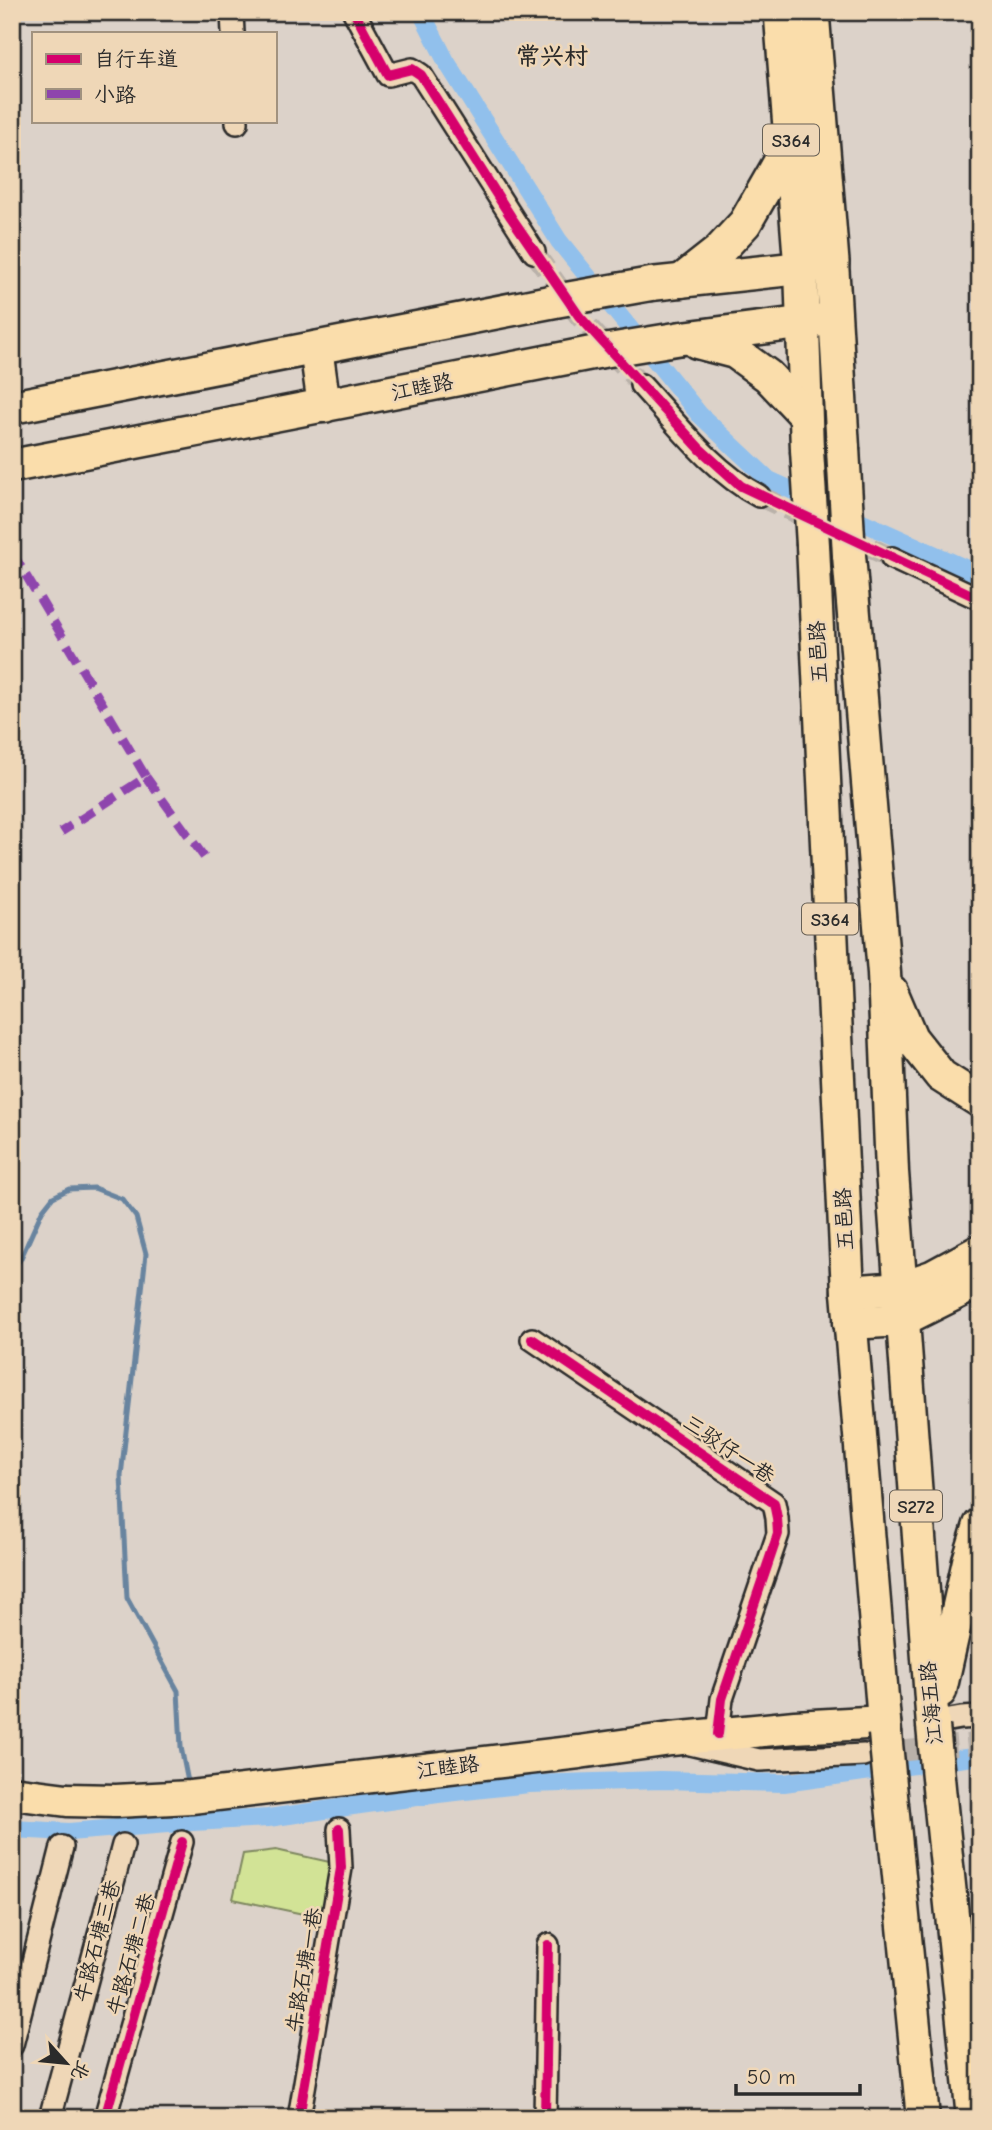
<svg xmlns="http://www.w3.org/2000/svg" width="992" height="2130" viewBox="0 0 992 2130" font-family="'Comic Neue','LXGW WenKai TC',sans-serif">
<style>
.green{fill:#d2e396;stroke:#7e8760;stroke-width:2}
.lines{fill:none;stroke-linecap:round;stroke-linejoin:round}
.stream{stroke:#68849f;stroke-width:5}
.canal{stroke:#91c0ec;stroke-width:18}
.minor-tunnel{stroke:#b9b1a9;stroke-width:21;stroke-dasharray:21 10;stroke-linecap:butt}
.minor-casing{stroke:#2b2b2b;stroke-width:26}
.primary-casing{stroke:#2b2b2b;stroke-width:37}
.trunk-casing{stroke:#2b2b2b;stroke-width:38}
.minor{stroke:#efd7b7;stroke-width:21}
.primary{stroke:#faddab;stroke-width:32}
.trunk{stroke:#faddab;stroke-width:33}
.primary-bridge-casing{stroke:#2b2b2b;stroke-width:37;stroke-linecap:butt}
.primary-bridge{stroke:#faddab;stroke-width:32}
.quiet{stroke:#8e44ad;stroke-width:9;stroke-dasharray:18 9;stroke-linecap:butt}
.cycleway-casing{stroke:#efd7b7;stroke-width:15}
.cycleway{stroke:#d6006c;stroke-width:10}
.labels{text-anchor:middle;stroke-width:5;stroke-linejoin:round;paint-order:stroke}
.shield{fill:#efd7b7;stroke:#665f55;stroke-width:2}
.shield-label{font-size:19px;font-weight:bold;fill:#2b2b2b}
.street-label{font-size:21px;fill:#2b2b2b;stroke:#efd7b7}
.quarter-label{font-size:24px;font-weight:bold;fill:#2b2b2b;stroke:#efd7b7}
</style>
<rect width="100%" height="100%" fill="#dcd2c9"/>
<filter id="ink" filterUnits="userSpaceOnUse"><feTurbulence type="fractalNoise" baseFrequency=".0143" numOctaves="2"/><feDisplacementMap in="SourceGraphic" scale="14" xChannelSelector="R" yChannelSelector="G"/><feConvolveMatrix kernelMatrix="1 2 1 2 8 2 1 2 1" color-interpolation-filters="sRGB"/></filter>
<g filter="url(#ink)">
<polygon class="green" points="276,1850 334,1863 322,1918 233,1899 243,1854"/>
<g class="lines">
<g class="stream">
<polyline points="12,1271 21,1258 42,1211 53,1197 69,1189 94,1188 122,1199 136,1217 146,1254 121,1476 127,1598 178,1691 181,1747 188,1782"/>
<polyline points="194,1812 196,1822"/>
</g>
<g class="canal">
<polyline points="421,12 446,61 559,241 699,414 769,480 980,575"/>
<polyline points="12,1829 69,1832 192,1822 268,1818 438,1794 529,1784 661,1780 784,1783 980,1756"/>
</g>
<g class="minor-tunnel">
<polyline points="534,252 579,316 641,385"/>
<polyline points="759,496 892,558"/>
<polyline points="874,1754 980,1743"/>
</g>
<g class="minor-casing">
<g id="minor">
<polyline points="232,12 233,33"/>
<polyline points="354,12 388,75 412,69 421,75 534,252"/>
<polyline points="237,121 237,123"/>
<path d="M641,385c35,38 71,86 118,111"/>
<polyline points="892,558 980,599"/>
<polyline points="532,1339 774,1503 777,1518 778,1534 722,1699 718,1734"/>
<polyline points="932,1723 961,1718 980,1717"/>
<polyline points="690,1744 759,1760 864,1755"/>
<polyline points="12,2045 62,1847"/>
<polyline points="50,2118 123,1845"/>
<polyline points="105,2118 182,1842"/>
<polyline points="299,2118 341,1868 339,1829"/>
<polyline points="545,2118 548,1945"/>
</g>
</g>
<g class="primary-casing">
<g id="primary">
<polyline points="801,268 807,450"/>
<polyline points="681,281 719,251 745,223 792,141"/>
<polyline points="651,284 801,268 832,262 843,448"/>
<polyline points="682,338 823,320"/>
<polyline points="697,342 735,352 768,376 805,415"/>
<polyline points="316,348 324,406"/>
<polyline points="12,407 555,301"/>
<polyline points="12,466 597,352"/>
<polyline points="813,545 848,1292 885,1733"/>
<polyline points="849,555 884,973 892,1172 933,1726"/>
<polyline points="891,991 911,1038 941,1076 980,1101"/>
<polyline points="848,1292 900,1288 932,1277 980,1251"/>
<polyline points="850,1323 902,1320 980,1281"/>
<polyline points="940,1691 969,1561 980,1525"/>
<polyline points="12,1793 67,1800 116,1801 191,1797 579,1752 671,1739 795,1727 884,1722"/>
<polyline points="940,1798 973,2118"/>
<polyline points="892,1805 923,2118"/>
</g>
</g>
<g class="trunk-casing">
<g id="trunk">
<polyline points="781,12 801,268"/>
<polyline points="812,12 832,262"/>
</g>
</g>
<use href="#minor" class="minor"/>
<use href="#primary" class="primary"/>
<use href="#trunk" class="trunk"/>
<g class="primary-bridge-casing">
<g id="primary-bridge">
<polyline points="555,301 651,284"/>
<polyline points="597,352 682,338"/>
<polyline points="843,448 849,555"/>
<polyline points="807,450 813,545"/>
<polyline points="933,1726 940,1798"/>
<polyline points="885,1733 892,1805"/>
</g>
</g>
<use href="#primary-bridge" class="primary-bridge"/>
<g class="quiet">
<polyline points="12,552 146,777 61,832"/>
<polyline points="146,777 207,861"/>
</g>
<g class="cycleway-casing">
<g id="cycleway">
<polyline points="354,12 388,75 412,69 421,75 511,217 579,316 700,449 741,486 980,599"/>
<polyline points="532,1339 774,1503 777,1518 778,1534 722,1699 718,1734"/>
<polyline points="105,2118 182,1842"/>
<polyline points="299,2118 341,1868 339,1829"/>
<polyline points="545,2118 548,1945"/>
</g>
</g>
<use href="#cycleway" class="cycleway"/>
</g>
</g>
<g class="labels">
<g class="shield">
<rect x="763" y="124.5" width="56" height="31" rx="5"/>
<rect x="802" y="903.5" width="56" height="31" rx="5"/>
<rect x="890" y="1490.5" width="52" height="31" rx="5"/>
</g>
<g class="shield-label">
<text x="791" y="147">S364</text>
<text x="830" y="926">S364</text>
<text x="916" y="1513">S272</text>
</g>
<g class="street-label">
<text transform="translate(422 387) rotate(-11)" y="7">江睦路</text>
<text transform="translate(818 652) rotate(-93)" y="7">五邑路</text>
<text transform="translate(844 1219) rotate(-93)" y="7">五邑路</text>
<text transform="translate(729 1449) rotate(34)" y="7">三驳仔一巷</text>
<text transform="translate(931 1703) rotate(-95)" y="7">江海五路</text>
<text transform="translate(448 1767) rotate(-7)" y="7">江睦路</text>
<text transform="translate(97 1941) rotate(-75)" y="7">牛路石塘三巷</text>
<text transform="translate(131 1954) rotate(-74)" y="7">牛路石塘二巷</text>
<text transform="translate(304 1970) rotate(-80)" y="7">牛路石塘一巷</text>
</g>
<g class="quarter-label">
<text x="552" y="64">常兴村</text>
</g>
</g>
<rect width="992" height="2130" fill="none" stroke="#efd7b7" stroke-width="42"/>
<rect x="21" y="21" width="950" height="2088" fill="none" stroke="#2b2b2b" stroke-width="2.5" filter="url(#ink)"/>
<rect x="32" y="32" width="245" height="91" fill="#efd7b7" stroke="#a1927f" stroke-width="2"/>
<rect x="46" y="54" width="35" height="10" fill="#d6006c" stroke="#a1927f" stroke-width="2"/>
<text x="94" y="66" font-size="21" fill="#2b2b2b">自行车道</text>
<rect x="46" y="89" width="35" height="10" fill="#8e44ad" stroke="#a1927f" stroke-width="2"/>
<text x="94" y="102" font-size="21" fill="#2b2b2b">小路</text>
<g transform="translate(66 2063) rotate(117)" stroke="#efd7b7" stroke-width="5" paint-order="stroke">
<path d="M0-5L12 26L0 18L-12 26Z" fill="#2b2b2b"/>
<text y="-10" font-size="19" font-weight="bold" text-anchor="middle" fill="#2b2b2b">北</text>
</g>
<path d="M736 2084v10h124v-10" fill="none" stroke="#2b2b2b" stroke-width="3.5"/>
<text x="747" y="2084" font-size="21" fill="#2b2b2b" stroke="#efd7b7" stroke-width="5" paint-order="stroke">50 m</text>
</svg>
